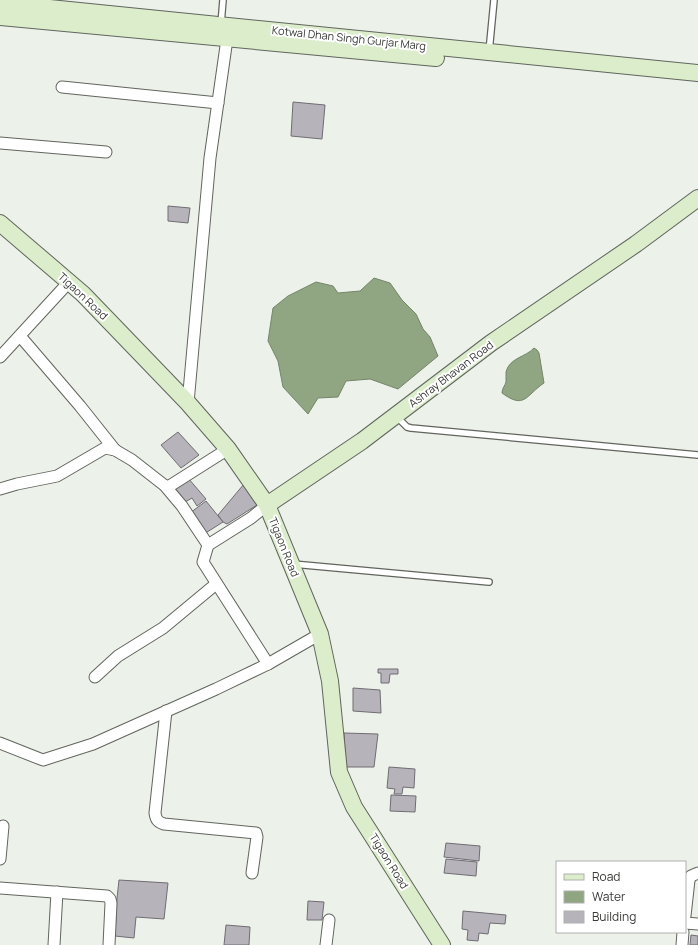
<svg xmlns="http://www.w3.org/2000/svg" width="698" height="945" viewBox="0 0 698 945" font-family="Manrope,sans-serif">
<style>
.water{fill:#90a581;stroke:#75856a}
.building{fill:#b6b3ba;stroke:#6f6c73}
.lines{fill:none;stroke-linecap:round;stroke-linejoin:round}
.lane-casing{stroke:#61655e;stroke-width:8}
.street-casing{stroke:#61655e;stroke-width:13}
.secondary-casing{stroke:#61655e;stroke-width:18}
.lane{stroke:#fff;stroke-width:5.5}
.street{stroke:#fff;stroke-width:11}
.secondary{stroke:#dbedca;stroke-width:16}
.labels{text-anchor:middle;stroke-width:4;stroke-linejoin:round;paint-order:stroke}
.street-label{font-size:11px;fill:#373936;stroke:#fff}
</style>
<rect width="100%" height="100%" fill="#ecf1e9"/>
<g class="water">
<polygon points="374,278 390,283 402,300 416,314 423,329 430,337 438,356 398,389 370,379 346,381 338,397 318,398 308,414 283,387 278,361 268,341 273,308 288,296 316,282 333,286 338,293 360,291"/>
<path d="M534,348l3,2 2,3 5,30c-18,12 -19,27 -42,10 0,-5 3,-7 4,-11 0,-4 0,-7 0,-10 3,-14 20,-15 28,-24z"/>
</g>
<g class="building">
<polygon points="293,102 325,105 322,139 291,136"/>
<polygon points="168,206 190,208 188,223 168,221"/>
<polygon points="178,432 199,455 181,468 161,445"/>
<polygon points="188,478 206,499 197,506 192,498 185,502 172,488"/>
<polygon points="244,484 257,505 227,524 223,522 218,515"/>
<polygon points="206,501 223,522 204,534 190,513"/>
<polygon points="378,669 398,669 398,674 390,674 389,683 381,683 381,673 378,673"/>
<polygon points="353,688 380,690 381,713 353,711"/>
<polygon points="344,733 378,734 374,767 346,767"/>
<polygon points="389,767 415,769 414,788 403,787 402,794 394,794 395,789 387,788"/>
<polygon points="391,795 416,796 415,812 390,811"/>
<polygon points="446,843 480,846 479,861 444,857"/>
<polygon points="446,859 477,862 476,876 444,873"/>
<polygon points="119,880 168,883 164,919 136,917 134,938 115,936 117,898"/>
<polygon points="308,901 324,902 322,920 307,920"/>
<polygon points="463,911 506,915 505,924 490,923 488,934 479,933 478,941 467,940 468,930 462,929"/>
<polygon points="226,925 250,927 249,945 224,945"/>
<polygon points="691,935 698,936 698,945 690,945"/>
</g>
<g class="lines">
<g class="lane-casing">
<g id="lane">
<polyline points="221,24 223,0"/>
<polyline points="489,52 494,0"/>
<polyline points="396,416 407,427 411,428 698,455"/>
<polyline points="293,564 489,582"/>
</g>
</g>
<g class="street-casing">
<g id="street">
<polyline points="62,87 218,103"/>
<polyline points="0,143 106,152"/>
<polyline points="20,336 80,406 115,450"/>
<polyline points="0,357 69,282"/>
<polyline points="188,403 210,158 228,32"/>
<polyline points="166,487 182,506 208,545"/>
<polyline points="0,489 17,484 57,476 105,448 115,450 132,460 164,485 168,487 228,449"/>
<polyline points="267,505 251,518 208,545 203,562 268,664"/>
<polyline points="95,677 118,656 163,628 216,584"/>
<path d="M166,711l-11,102c1,7 3,9 9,11l92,9 1,4 -5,36"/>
<polyline points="0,743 43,760 93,744 216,689 268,664 320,634"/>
<polyline points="0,859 3,826"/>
<polyline points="0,888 107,896 110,899 111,903 109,945"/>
<polyline points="685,916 689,880 691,876 698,873"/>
<polyline points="685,923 698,924"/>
<polyline points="54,945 57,892"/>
<polyline points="326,945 329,920"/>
<polyline points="682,945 683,932"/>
</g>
</g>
<g class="secondary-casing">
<g id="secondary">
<polyline points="0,3 698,73"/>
<polyline points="0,17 436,58"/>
<polyline points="0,223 83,294 188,403 228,449 267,505 320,634 330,681 339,772 354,807 442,945"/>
<polyline points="267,505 362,441 491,343 636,244 698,198"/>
</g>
</g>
<use href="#lane" class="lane"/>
<use href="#street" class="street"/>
<use href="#secondary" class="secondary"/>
</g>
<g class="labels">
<g class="street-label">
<text transform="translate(349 38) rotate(6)" y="4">Kotwal Dhan Singh Gurjar Marg</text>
<text transform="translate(83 296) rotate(43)" y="4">Tigaon Road</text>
<text transform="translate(451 374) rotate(-37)" y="4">Ashray Bhavan Road</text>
<text transform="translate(284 547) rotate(68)" y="4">Tigaon Road</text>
<text transform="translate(389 861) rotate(58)" y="4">Tigaon Road</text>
</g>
</g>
<rect x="556" y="861" width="130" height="72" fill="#ffffff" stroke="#afb0af"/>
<rect x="564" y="874" width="20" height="6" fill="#dbedca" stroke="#afb0af"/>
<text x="592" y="881" font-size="12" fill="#373936">Road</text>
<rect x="564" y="891" width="20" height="12" fill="#90a581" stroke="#afb0af"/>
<text x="592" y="901" font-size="12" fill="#373936">Water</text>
<rect x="564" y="911" width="20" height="12" fill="#b6b3ba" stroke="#afb0af"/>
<text x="592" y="921" font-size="12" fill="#373936">Building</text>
</svg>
